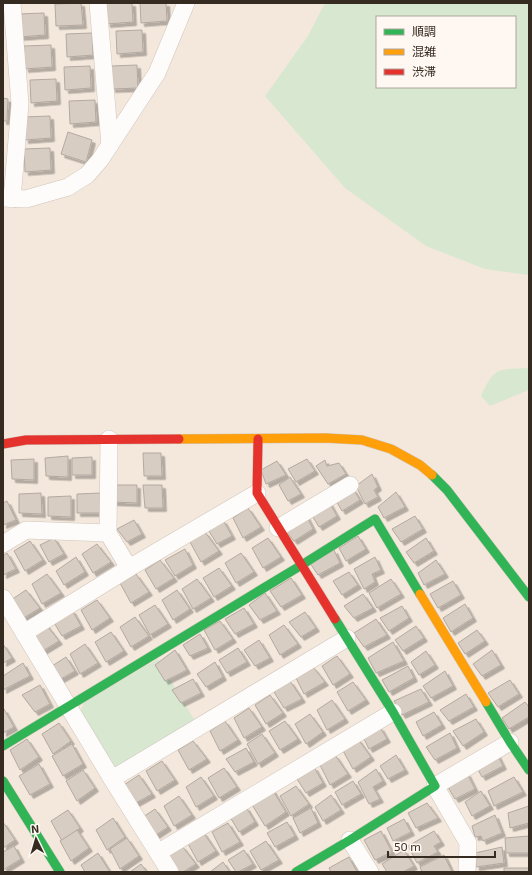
<svg xmlns="http://www.w3.org/2000/svg" width="532" height="875" viewBox="0 0 532 875" font-family="'Exo 2','Noto Sans JP',sans-serif">
<style>
.green{fill:#d7e7d0;fill-rule:evenodd}
.building{fill:#d8cdc3;stroke:#b4a9a0;filter:url(#shadow)}
.lines{fill:none;stroke-linecap:round;stroke-linejoin:round}
.street-casing{stroke:#d0c5bb;stroke-width:18}
.fast-casing{stroke:#d0c5bb;stroke-width:10}
.slow-casing{stroke:#d0c5bb;stroke-width:10}
.jam-casing{stroke:#d0c5bb;stroke-width:10}
.street{stroke:#fdfcfa;stroke-width:17}
.fast{stroke:#30b455;stroke-width:9}
.slow{stroke:#ff9f0a;stroke-width:9}
.jam{stroke:#e5322d;stroke-width:9}
</style>
<defs>
<filter id="shadow"><feDropShadow dx="3.5" dy="3.5" stdDeviation="0" flood-color="#0004"/></filter>
</defs>
<rect width="100%" height="100%" fill="#f4e8dc"/>
<g class="green">
<path d="M325,3h204v272l-44,-6 -59,-23 -81,-58 -80,-92 43,-60zM377,17h138v70h-138z"/>
<path d="M529,368v22l-39,16 -9,-10c14,-30 16,-26 48,-28z"/>
<polygon points="158,659 195,721 121,769 110,766 80,714 84,702"/>
</g>
<g class="building">
<polygon points="81,3 83,25 56,26 55,4"/>
<polygon points="106,3 132,3 133,22 107,24"/>
<polygon points="140,3 166,3 167,21 141,23"/>
<polygon points="44,13 45,35 19,37 18,14"/>
<polygon points="142,30 143,52 117,54 116,31"/>
<polygon points="92,33 93,55 67,57 66,34"/>
<polygon points="51,45 52,67 25,69 24,46"/>
<polygon points="137,65 138,88 112,89 111,66"/>
<polygon points="90,66 91,88 65,90 64,67"/>
<polygon points="56,79 57,101 31,103 30,80"/>
<polygon points="3,98 8,99 7,121 3,121"/>
<polygon points="95,100 96,122 70,124 69,101"/>
<polygon points="50,116 51,138 25,140 24,117"/>
<polygon points="68,132 92,140 86,162 61,154"/>
<polygon points="50,148 51,170 25,172 24,149"/>
<polygon points="143,453 161,453 162,476 144,476"/>
<polygon points="68,456 68,477 46,476 45,458"/>
<polygon points="92,457 92,475 72,475 72,458"/>
<polygon points="34,459 34,480 12,479 11,460"/>
<polygon points="307,459 315,471 296,482 288,469"/>
<polygon points="325,460 327,466 339,463 346,474 328,484 316,466"/>
<polygon points="277,461 286,475 266,484 261,470"/>
<polygon points="372,474 378,487 374,490 378,497 365,504 356,486"/>
<polygon points="290,477 301,494 288,501 279,485"/>
<polygon points="114,485 137,485 137,503 113,502"/>
<polygon points="143,485 162,485 163,508 145,508"/>
<polygon points="353,489 360,500 342,511 335,499"/>
<polygon points="396,492 405,507 384,518 378,507"/>
<polygon points="41,493 42,514 19,513 19,494"/>
<polygon points="100,493 100,513 77,513 77,494"/>
<polygon points="71,496 71,517 48,516 48,497"/>
<polygon points="7,501 16,520 3,525 3,503"/>
<polygon points="329,502 337,516 319,527 311,514"/>
<polygon points="248,508 261,527 243,538 233,518"/>
<polygon points="306,515 313,529 294,541 284,529"/>
<polygon points="415,516 423,529 401,542 392,529"/>
<polygon points="134,520 142,534 127,542 117,529"/>
<polygon points="223,520 232,536 217,544 207,528"/>
<polygon points="205,532 219,551 201,562 190,542"/>
<polygon points="358,536 366,549 346,561 339,548"/>
<polygon points="54,538 64,554 49,562 40,545"/>
<polygon points="268,538 281,557 263,568 252,548"/>
<polygon points="426,538 434,551 414,563 406,552"/>
<polygon points="30,541 43,560 25,571 14,551"/>
<polygon points="97,544 111,562 93,573 82,554"/>
<polygon points="185,549 193,565 175,576 165,560"/>
<polygon points="334,550 340,563 318,575 310,563"/>
<polygon points="7,553 16,569 3,575 3,556"/>
<polygon points="241,553 254,572 236,583 225,563"/>
<polygon points="76,557 85,572 64,585 56,571"/>
<polygon points="375,557 381,570 372,574 375,582 364,589 354,569"/>
<polygon points="160,560 174,578 156,589 145,570"/>
<polygon points="436,560 445,574 424,585 418,573"/>
<polygon points="219,568 232,586 214,597 203,578"/>
<polygon points="349,572 358,585 342,595 333,581"/>
<polygon points="47,574 61,593 42,604 32,584"/>
<polygon points="136,574 149,592 131,603 120,583"/>
<polygon points="291,578 302,595 281,607 270,591"/>
<polygon points="197,579 211,598 193,609 182,589"/>
<polygon points="391,579 401,594 377,608 369,593"/>
<polygon points="453,581 461,595 438,608 430,594"/>
<polygon points="26,590 40,608 22,619 11,600"/>
<polygon points="177,590 190,609 173,620 162,600"/>
<polygon points="265,593 277,611 260,620 249,605"/>
<polygon points="363,594 373,608 354,618 344,606"/>
<polygon points="97,600 110,618 92,630 81,610"/>
<polygon points="465,604 473,618 451,632 443,618"/>
<polygon points="155,605 168,624 150,635 139,615"/>
<polygon points="402,606 409,618 389,631 380,618"/>
<polygon points="244,608 254,624 235,634 225,619"/>
<polygon points="72,610 81,626 62,636 53,621"/>
<polygon points="305,612 316,628 301,637 289,622"/>
<polygon points="135,617 149,636 131,647 120,627"/>
<polygon points="376,619 387,635 364,647 354,633"/>
<polygon points="220,621 233,639 215,650 204,630"/>
<polygon points="45,623 59,641 41,652 30,633"/>
<polygon points="284,625 298,644 280,655 269,635"/>
<polygon points="416,626 424,638 403,651 395,640"/>
<polygon points="477,630 485,641 465,654 458,643"/>
<polygon points="111,632 124,651 106,662 95,642"/>
<polygon points="200,634 208,648 190,656 183,645"/>
<polygon points="259,640 270,658 255,666 244,650"/>
<polygon points="393,642 404,661 376,673 368,658"/>
<polygon points="3,644 12,658 3,663"/>
<polygon points="85,644 98,663 80,674 70,654"/>
<polygon points="238,648 247,662 227,673 219,660"/>
<polygon points="175,650 187,670 165,681 155,665"/>
<polygon points="492,650 501,665 482,676 473,664"/>
<polygon points="426,651 435,665 419,675 411,662"/>
<polygon points="337,656 350,674 333,685 322,666"/>
<polygon points="66,657 75,671 59,680 52,666"/>
<polygon points="215,662 223,677 206,687 197,674"/>
<polygon points="23,663 30,676 3,690 3,676"/>
<polygon points="408,666 414,678 389,692 382,680"/>
<polygon points="313,667 325,682 304,694 296,678"/>
<polygon points="445,671 453,686 431,698 423,686"/>
<polygon points="193,679 201,693 181,703 172,690"/>
<polygon points="510,680 519,694 498,707 488,693"/>
<polygon points="290,681 302,699 284,708 274,692"/>
<polygon points="353,682 366,700 348,711 337,692"/>
<polygon points="40,685 50,704 35,712 22,695"/>
<polygon points="421,689 429,702 402,715 394,701"/>
<polygon points="466,694 474,707 449,721 440,710"/>
<polygon points="270,695 283,713 266,724 255,705"/>
<polygon points="332,700 345,719 327,730 317,710"/>
<polygon points="525,702 529,707 529,717 509,729 502,718"/>
<polygon points="249,708 262,727 244,738 234,718"/>
<polygon points="4,709 14,727 3,733 3,710"/>
<polygon points="434,712 442,725 423,736 416,722"/>
<polygon points="310,714 323,732 306,744 295,724"/>
<polygon points="476,719 484,732 463,746 453,731"/>
<polygon points="225,721 238,740 220,751 210,731"/>
<polygon points="285,721 298,739 280,750 269,731"/>
<polygon points="59,723 71,741 53,754 42,734"/>
<polygon points="380,727 387,739 369,749 363,737"/>
<polygon points="450,733 457,748 435,760 426,747"/>
<polygon points="262,734 275,753 258,764 247,744"/>
<polygon points="27,739 39,757 20,770 10,750"/>
<polygon points="358,739 371,757 353,769 342,749"/>
<polygon points="193,741 207,759 189,770 178,750"/>
<polygon points="72,744 83,764 63,776 52,756"/>
<polygon points="246,748 254,762 235,772 226,759"/>
<polygon points="497,754 503,766 482,777 476,766"/>
<polygon points="335,755 348,774 330,785 320,765"/>
<polygon points="396,755 405,770 388,779 380,766"/>
<polygon points="162,761 175,780 157,791 146,771"/>
<polygon points="39,764 50,784 30,795 19,776"/>
<polygon points="314,767 323,783 306,793 297,779"/>
<polygon points="224,768 237,787 219,798 208,778"/>
<polygon points="376,769 383,781 373,787 380,799 369,804 358,782"/>
<polygon points="83,770 95,788 77,801 66,781"/>
<polygon points="467,773 475,789 455,799 446,784"/>
<polygon points="139,775 152,794 134,804 124,785"/>
<polygon points="201,777 214,796 196,807 186,787"/>
<polygon points="514,777 523,792 494,806 488,791"/>
<polygon points="353,781 361,794 342,805 335,792"/>
<polygon points="296,786 309,804 291,816 280,796"/>
<polygon points="272,789 286,812 265,826 251,803"/>
<polygon points="481,791 490,806 472,816 465,802"/>
<polygon points="331,795 341,810 323,821 315,807"/>
<polygon points="179,796 192,815 174,826 164,806"/>
<polygon points="427,803 438,818 416,828 408,813"/>
<polygon points="529,806 529,823 510,828 508,813"/>
<polygon points="246,807 255,822 239,832 230,817"/>
<polygon points="311,808 318,823 300,833 293,818"/>
<polygon points="155,809 168,827 150,839 140,819"/>
<polygon points="68,810 80,828 62,841 51,821"/>
<polygon points="495,815 502,833 483,841 481,836 475,837 472,826"/>
<polygon points="113,818 125,837 107,850 96,830"/>
<polygon points="404,819 411,832 393,841 387,828"/>
<polygon points="3,822 15,840 3,848"/>
<polygon points="287,822 295,836 275,847 267,833"/>
<polygon points="228,823 240,842 222,852 212,832"/>
<polygon points="77,830 89,848 71,861 60,841"/>
<polygon points="381,831 392,852 375,860 364,840"/>
<polygon points="434,831 441,842 434,846 438,852 417,863 408,846"/>
<polygon points="203,832 216,851 198,862 187,842"/>
<polygon points="529,836 529,853 506,853 505,838"/>
<polygon points="127,838 139,856 120,869 110,849"/>
<polygon points="266,841 279,860 261,870 250,851"/>
<polygon points="14,846 21,859 3,870 3,852"/>
<polygon points="182,846 196,864 183,872 176,872 167,856"/>
<polygon points="502,847 504,863 476,867 475,853"/>
<polygon points="244,850 253,864 238,872 236,872 228,860"/>
<polygon points="404,850 414,866 403,872 387,872 382,864"/>
<polygon points="98,853 110,872 85,872 81,865"/>
<polygon points="444,855 452,872 422,872 420,867"/>
<polygon points="349,857 357,872 331,872 329,868"/>
<polygon points="223,862 230,872 210,872"/>
<polygon points="141,864 147,872 130,872"/>
<rect x="504" y="868" width="25" height="4"/>
</g>
<g class="lines">
<g class="street-casing">
<g id="street">
<polyline points="98,3 110,145"/>
<polyline points="3,198 26,199 68,187 87,175 100,160 157,73 186,3"/>
<polyline points="12,199 20,104 12,3"/>
<polyline points="109,439 108,533 129,568"/>
<polyline points="278,528 350,485"/>
<polyline points="3,544 26,530 108,533"/>
<polyline points="3,598 112,779 170,872"/>
<polyline points="24,633 129,568 257,493"/>
<polyline points="112,779 347,638"/>
<polyline points="350,840 370,872"/>
<polyline points="159,852 393,712"/>
<polyline points="467,872 468,843 435,786 510,742"/>
</g>
</g>
<g class="fast-casing">
<g id="fast">
<polyline points="432,475 447,490 529,597"/>
<polyline points="486,702 510,742 529,770"/>
<polyline points="3,746 300,566 375,519 420,594"/>
<polyline points="3,781 60,872"/>
<polyline points="296,872 350,840 435,786 393,712 335,619"/>
</g>
</g>
<g class="slow-casing">
<g id="slow">
<polyline points="179,439 325,438 362,440 391,449 420,465 432,475"/>
<polyline points="420,594 486,702"/>
</g>
</g>
<g class="jam-casing">
<g id="jam">
<polyline points="258,439 257,493 335,619"/>
<polyline points="3,444 26,440 179,439"/>
</g>
</g>
<use href="#street" class="street"/>
<use href="#fast" class="fast"/>
<use href="#slow" class="slow"/>
<use href="#jam" class="jam"/>
</g>
<rect width="532" height="875" fill="none" stroke="#362b21" stroke-width="8"/>
<rect x="376" y="16" width="140" height="72" fill="#fef7f2" stroke="#aea59e"/>
<rect x="384" y="29" width="20" height="6" fill="#30b455" stroke="#aea59e"/>
<text x="412" y="36" font-size="12" fill="#362b21">順調</text>
<rect x="384" y="49" width="20" height="6" fill="#ff9f0a" stroke="#aea59e"/>
<text x="412" y="56" font-size="12" fill="#362b21">混雑</text>
<rect x="384" y="69" width="20" height="6" fill="#e5322d" stroke="#aea59e"/>
<text x="412" y="76" font-size="12" fill="#362b21">渋滞</text>
<g transform="translate(36 839) rotate(355)" stroke="#fef7f2" stroke-width="3" paint-order="stroke">
<path d="M0-3L7 15L0 10L-7 15Z" fill="#362b21"/>
<text y="-6" font-size="11" font-weight="bold" text-anchor="middle" fill="#362b21">N</text>
</g>
<path d="M388 851v6h107v-6" fill="none" stroke="#362b21" stroke-width="2"/>
<text x="394" y="851" font-size="12" fill="#362b21" stroke="#fef7f2" stroke-width="3" paint-order="stroke">50 m</text>
</svg>
